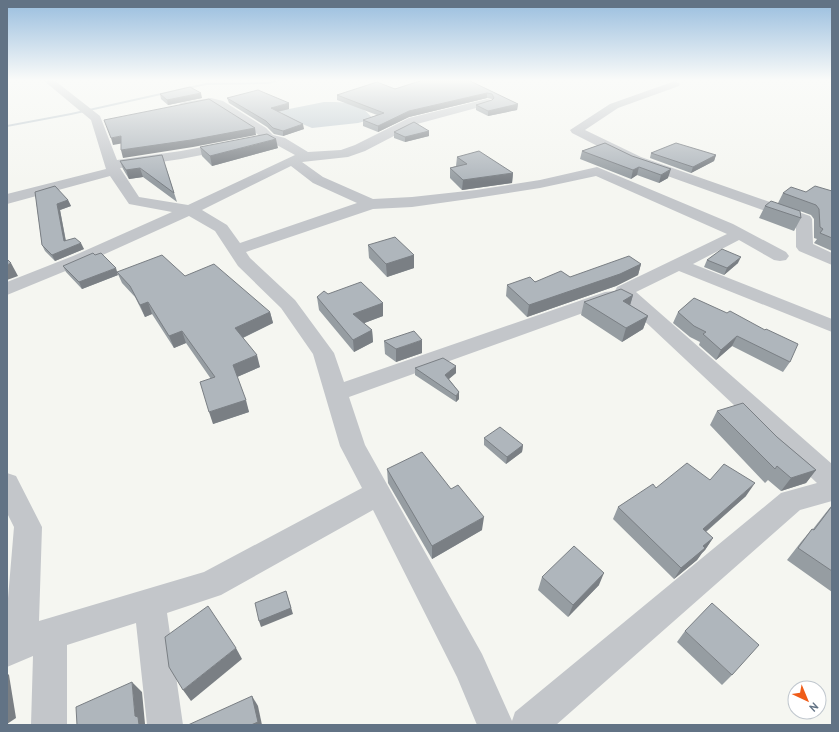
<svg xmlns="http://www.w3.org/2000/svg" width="839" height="732" viewBox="0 0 839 732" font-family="Overpass,sans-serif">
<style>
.water{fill:#c0cad0}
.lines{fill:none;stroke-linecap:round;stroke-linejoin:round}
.stream{fill:#c0cad0;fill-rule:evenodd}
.street{fill:#c3c6ca;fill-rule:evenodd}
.wall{fill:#969da2}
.shaded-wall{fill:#7a7f84}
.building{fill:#afb6bc;stroke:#7a7f84}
</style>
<rect width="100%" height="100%" fill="#f5f6f1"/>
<path class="water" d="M324,102c21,0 36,0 49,17l-15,4 -46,5 -22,-9 -11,-8z"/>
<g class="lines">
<polygon class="stream" points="278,80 284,80 268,84 206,85 71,115 7,127 7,125 71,113 206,83 268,82"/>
<g class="street">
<path d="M43,80h11l46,36 17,44 64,-9 79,-15 -45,-31 -4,-1 -26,4 -4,-1 -2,-2 2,-2 4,-1 26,-4 12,3 43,27 7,7 12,3 23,14 33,-2 14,-5 54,-27 78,-19 4,1 2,2 -2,2 -74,20 -52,27 -17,6 -46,5 21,15 50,22 39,-2 64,-7 64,-10 57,-13 136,57 53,28 3,4 -3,4 -6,1 -6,-1 -35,-20 -46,24 139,55v13l-153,-61 -43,21 196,172v37l-32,9 -244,215h-79l-20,-48 -84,-167 -152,85 -54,18 16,112h-36l-11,-102 -69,22v80h-36l2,-69 -26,11v-57l7,-83 -7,-14v-40l9,3 26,51 -3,94 165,-49 158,-84 -22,-42 -27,-92 -32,-46 -43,-42 -23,-35 -26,-15 -104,47 -78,32v-13l66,-26 99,-44 -43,-8 -19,-28 -103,28v-10l99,-25 -15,-49zM269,142l6,2 20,11 -107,50 -49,-8 -19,-29 61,-9zM291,166l22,17 44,20 -117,40 -13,-18 -25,-15zM596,176l131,58 -110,53 -2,4 -10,1 -261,90 -10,-29 -39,-53 -45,-42 -4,-6 127,-43 39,-2 64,-9 64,-10zM620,298l197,185 -36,10 -266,219 -3,9 -30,-67 -117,-209 -16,-48 270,-97z"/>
<polygon points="675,81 680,84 679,86 618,108 585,130 641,157 810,216 812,219 813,244 832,253 832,265 799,251 796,247 796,222 631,163 572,133 570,130 610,104"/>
</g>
</g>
<g class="wall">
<polygon points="468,80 518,104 517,110 488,116 476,110 476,105 492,100 492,99 487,98 409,117 378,132 363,126 363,120 377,115 337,100 337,95"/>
<polygon points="160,94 202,98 168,105 161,99"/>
<polygon points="227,98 289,109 278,112 304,129 283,136 274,134 267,127 229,103"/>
<polygon points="429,131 429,136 405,142 394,138 394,132"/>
<polygon points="605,143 668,178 659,183 637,175 631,179 580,159 582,151"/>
<polygon points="200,147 278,148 212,166 202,156"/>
<polygon points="651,153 716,155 714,161 691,173 650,158"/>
<polygon points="162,155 177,202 143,177 129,179 123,169 120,161"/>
<polygon points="457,157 513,173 512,183 462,190 450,178 450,168 456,166"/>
<polygon points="832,191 832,251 814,243 817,239 814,238 814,219 811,215 800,211 801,218 794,231 759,218 765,206 778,203 783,193"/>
<polygon points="35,192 68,200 71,206 60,210 66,241 84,249 55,261 45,251 42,245"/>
<polygon points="368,245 414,255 414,268 387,277 369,258"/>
<polygon points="707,260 738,263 724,275 704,267"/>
<polygon points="641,264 638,275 616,286 527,317 506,296 507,285 570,277"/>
<polygon points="63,266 118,275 82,289 66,272"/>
<polygon points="117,272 185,276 270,312 273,323 243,338 260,367 237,377 249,412 213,424 211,379 186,343 174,348 152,314 145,317 135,297 122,283"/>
<polygon points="328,294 383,303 383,316 364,323 372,330 373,342 354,352 319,310 317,297"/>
<polygon points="633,295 630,305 648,316 643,329 622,342 581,315 584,302"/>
<polygon points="694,298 790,362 783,372 732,346 716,360 699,345 700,342 690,337 673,323 678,312"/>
<polygon points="384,341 422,353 396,362 385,354"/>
<polygon points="415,368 456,373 449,379 459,392 459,399 456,402 415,375"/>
<polygon points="717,411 777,437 816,470 806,483 781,491 768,480 765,483 710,425"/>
<polygon points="484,438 523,445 522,452 506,464 484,445"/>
<polygon points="387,469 482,530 432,559 388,483"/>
<polygon points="710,480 746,496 706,532 713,538 705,550 702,553 697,560 674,579 613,519 618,507 656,488"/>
<polygon points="832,505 832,592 787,560 801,542 812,529 813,529 824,515"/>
<polygon points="542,577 599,585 568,617 538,590"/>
<polygon points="685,631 732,675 722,685 677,642"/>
</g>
<g class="shaded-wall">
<polygon points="201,93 202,98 168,105 167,100"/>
<polygon points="487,93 487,98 409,117 378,132 378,126 409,111"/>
<polygon points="289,103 289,109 272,113 271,108"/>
<polygon points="518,104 517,110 488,116 488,111"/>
<polygon points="303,124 304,129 283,136 283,131"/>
<polygon points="255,128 256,135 193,147 123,158 121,150"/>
<polygon points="429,131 429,136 405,142 405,137"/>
<polygon points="121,136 124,143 113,145 111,138"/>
<polygon points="276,139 278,148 212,166 210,156"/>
<polygon points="716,155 714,161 691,173 693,167"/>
<polygon points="639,167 637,175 631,179 633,170"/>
<polygon points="140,168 143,177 129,179 126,170"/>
<polygon points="671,169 668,178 659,183 661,175"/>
<polygon points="513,173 512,183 462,190 463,180"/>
<polygon points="68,200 71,206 60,210 67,248 64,241 57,204"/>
<polygon points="81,243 84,249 55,261 52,255"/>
<polygon points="414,255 414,268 387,277 386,264"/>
<polygon points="741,257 738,263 724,275 727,268"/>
<polygon points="11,263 18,276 7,280 7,265"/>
<polygon points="641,264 638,275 616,286 527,317 529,305"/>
<polygon points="116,268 118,275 82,289 79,282"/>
<polygon points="633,295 629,309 623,301"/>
<polygon points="148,302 152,314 145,317 140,305"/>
<polygon points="383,303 383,316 354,327 353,314"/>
<polygon points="270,312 273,323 238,340 235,328"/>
<polygon points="648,316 643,329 622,342 626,328"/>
<polygon points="372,330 373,342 354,352 353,340"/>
<polygon points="182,331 186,343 174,348 169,336"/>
<polygon points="737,336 732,346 716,360 721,350"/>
<polygon points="422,340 422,353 396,362 396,349"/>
<polygon points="257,355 260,367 237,377 233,365"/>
<polygon points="456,366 456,373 445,382 445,375"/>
<polygon points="459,392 459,399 456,402 456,396"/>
<polygon points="246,400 249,412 213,424 209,412"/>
<polygon points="523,445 522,452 506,464 507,457"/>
<polygon points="816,470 806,483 781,491 791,478"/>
<polygon points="755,483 746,496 695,541 703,529"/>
<polygon points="484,517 482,530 432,559 432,546"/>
<polygon points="713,538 705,550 702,553 697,560 674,579 681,568 703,546"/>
<polygon points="604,573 599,585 568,617 573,605"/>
<polygon points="286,591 293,614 261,627 259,621"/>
<polygon points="236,648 242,659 191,701 183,690"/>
<polygon points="7,673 9,675 16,718 7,724"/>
<polygon points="132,682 142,692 145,724 146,725 139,725 135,716"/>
<polygon points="252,696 258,706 262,725 251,725"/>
</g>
<g class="building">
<polygon points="423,80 468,80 518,104 488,111 476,105 492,100 494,98 492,94 487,93 409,111 378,126 363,120 384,113 337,95 377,82 395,89"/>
<polygon points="190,87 201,93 167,100 160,94"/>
<polygon points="258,90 289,103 271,108 303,124 283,131 273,128 266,121 227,98"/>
<polygon points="209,99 255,128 191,140 121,150 121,136 111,138 104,120"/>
<polygon points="414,122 429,131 405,137 394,132"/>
<polygon points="267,134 276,139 210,156 200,147"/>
<polygon points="605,143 632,156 671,169 661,175 639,167 633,170 582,151"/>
<polygon points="676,143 716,155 693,167 651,153"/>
<polygon points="479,151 513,173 463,180 450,168 467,164 457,157"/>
<polygon points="162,155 174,193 140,168 126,170 120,161"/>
<polygon points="55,186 68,200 57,204 64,241 75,238 81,243 52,255 42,245 35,192"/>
<polygon points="815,186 832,191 832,238 820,233 823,229 820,227 819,209 816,205 783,193 791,187 806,192"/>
<polygon points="771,201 800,211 801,218 765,206"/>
<polygon points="395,237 414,255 386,264 368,245"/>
<polygon points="722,249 741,257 727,268 707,260"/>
<polygon points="93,253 95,255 101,253 116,268 79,282 63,266"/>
<polygon points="162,255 185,276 214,264 270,312 235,328 257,355 233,365 246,400 209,412 200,382 215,377 182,331 169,336 148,302 140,305 130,286 117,272"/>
<polygon points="629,256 641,264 620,274 529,305 507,285 530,277 535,282 561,271 570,277"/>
<polygon points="7,259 11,263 7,265"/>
<polygon points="361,282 383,303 353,314 372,330 353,340 317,297 324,291 328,294"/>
<polygon points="621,289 633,295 623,301 648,316 626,328 584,302"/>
<polygon points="694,298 727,313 730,311 765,330 766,329 798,344 790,362 737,336 721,350 703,334 706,332 694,326 678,312"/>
<polygon points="414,331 422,340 396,349 384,341"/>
<polygon points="443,358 456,366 445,375 459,392 456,396 415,368"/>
<polygon points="743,403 777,437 816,470 791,478 777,466 775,469 717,411"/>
<polygon points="500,427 523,445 507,457 484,438"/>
<polygon points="422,452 451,489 458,485 484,517 432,546 387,469"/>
<polygon points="687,463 710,480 724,464 755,483 703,529 713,538 703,546 705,548 681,568 618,507 653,484 656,488"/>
<polygon points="832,506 832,571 798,548 812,529 814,530"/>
<polygon points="574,546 604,573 573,605 542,577"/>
<polygon points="286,591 291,608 259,621 255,603"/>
<polygon points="712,603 759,645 732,675 685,631"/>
<polygon points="208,606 236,648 183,690 169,667 165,637"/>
<polygon points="132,682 135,716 138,717 139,725 77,725 76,707"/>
<polygon points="252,696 258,722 251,725 188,725"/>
</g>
<linearGradient id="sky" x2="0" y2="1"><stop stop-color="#98bdde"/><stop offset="0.44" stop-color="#fafbf9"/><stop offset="1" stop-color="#fafbf9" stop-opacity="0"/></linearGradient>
<rect width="839" height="182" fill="url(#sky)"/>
<rect width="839" height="732" fill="none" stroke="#627385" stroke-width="16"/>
<g transform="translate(807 700) rotate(136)"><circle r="19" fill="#ffffff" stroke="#c0c7ce"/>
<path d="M0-3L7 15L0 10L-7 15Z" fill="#ef5c18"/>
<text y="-6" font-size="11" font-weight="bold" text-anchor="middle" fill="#627385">N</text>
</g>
</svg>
